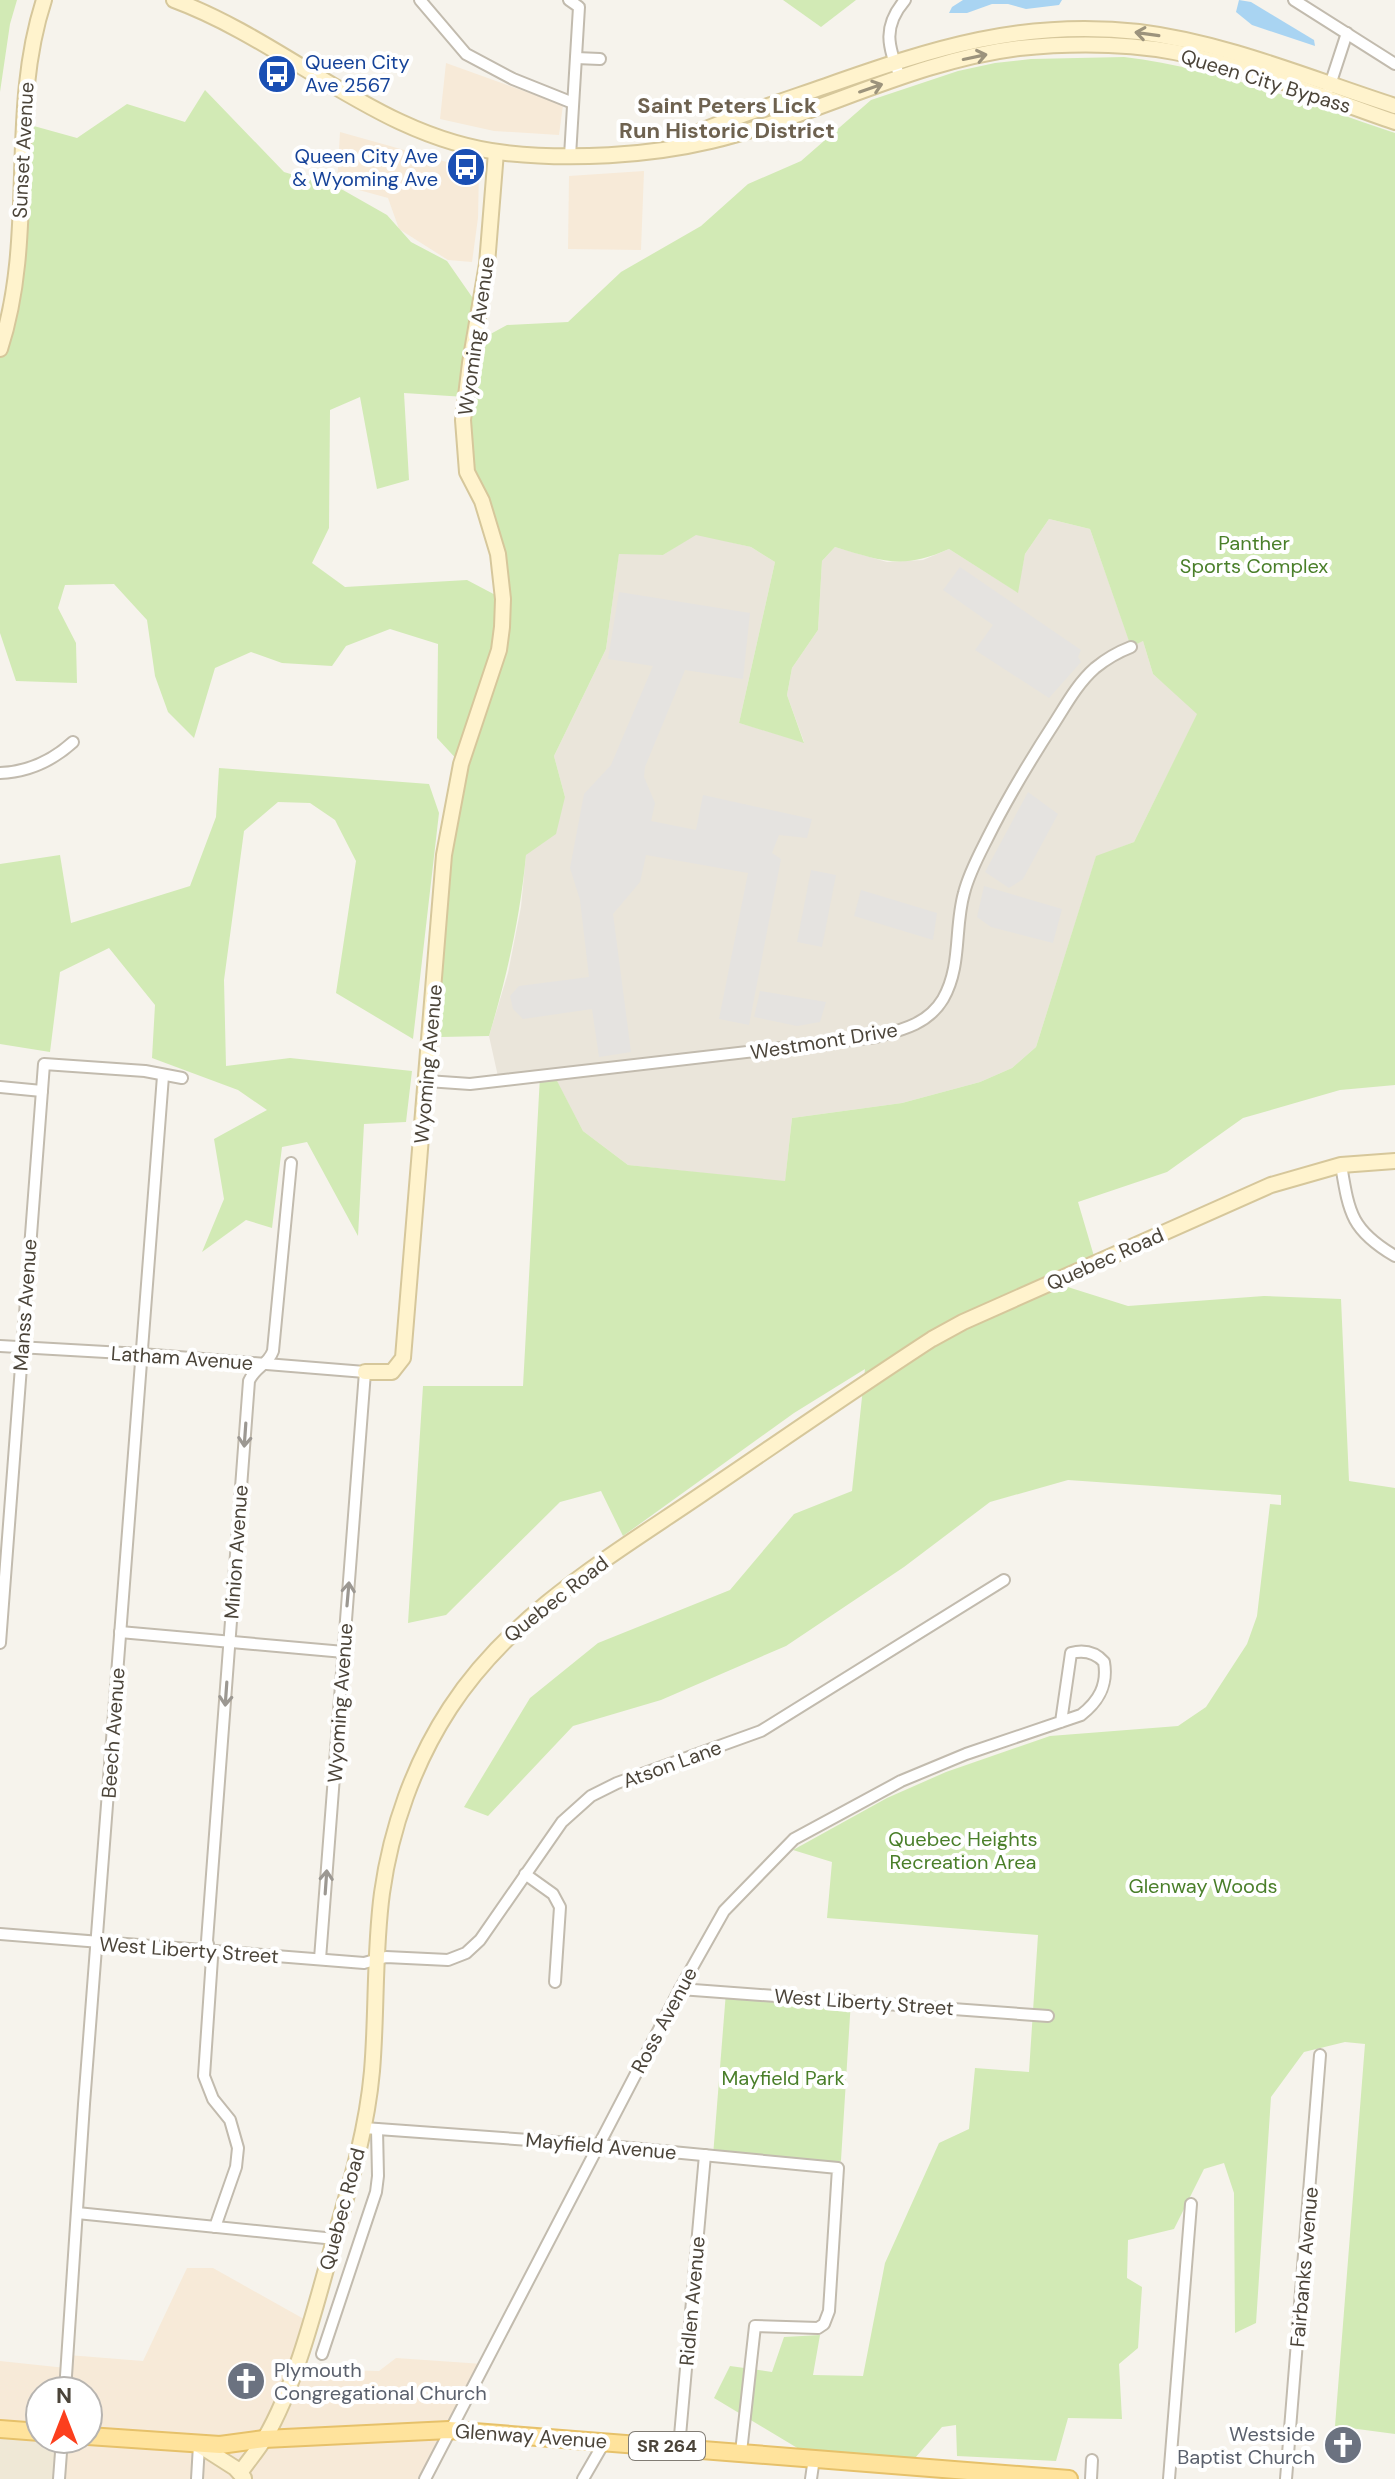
<svg xmlns="http://www.w3.org/2000/svg" width="1395" height="2479" viewBox="0 0 1395 2479" font-family="'DM Sans',sans-serif">
<style>
.residential{fill:#eae5da}
.commercial{fill:#f7ead8}
.education{fill:#efe8d6}
.green{fill:#d2eab5;fill-rule:evenodd}
.parking{fill:#e5e3e0}
.water{fill:#a9d4f2}
.lines{fill:none;stroke-linecap:round;stroke-linejoin:round}
.street-casing{stroke:#c2bbae;stroke-width:14}
.secondary-casing{stroke:#d6c79b;stroke-width:18}
.primary-casing{stroke:#e6c16a;stroke-width:20}
.street{stroke:#fff;stroke-width:10}
.secondary{stroke:#fff3cd;stroke-width:14}
.primary{stroke:#ffe39c;stroke-width:16}
.oneway{stroke:#9c937c}
.oneway2{stroke:#9c9892}
.labels{text-anchor:middle;stroke-width:8;stroke-linejoin:round;paint-order:stroke}
.shield{fill:#fff;stroke:#817c74;stroke-width:2}
.shield-label{font-size:18px;font-weight:bold;fill:#4b4439}
.transit-label{font-size:20px;fill:#164399;stroke:#fff;text-anchor:start}
.street-label{font-size:20px;fill:#4b4439;stroke:#fff}
.park-label{font-size:20px;fill:#4a7f2a;stroke:#fff}
.worship-label{font-size:20px;fill:#5b616d;stroke:#fff;text-anchor:start}
.neighbourhood-label{font-size:22px;font-weight:bold;fill:#6e6250;stroke:#fff}
</style>
<rect width="100%" height="100%" fill="#f6f3ec"/>
<polygon class="residential" points="1049,519 1090,529 1131,646 1143,641 1153,674 1198,713 1134,842 1096,857 1036,1047 1012,1068 980,1082 902,1103 792,1118 785,1182 628,1165 583,1131 554,1076 499,1081 489,1036 508,973 521,907 526,855 565,797 554,756 606,649 619,553 663,555 696,534 751,547 775,562 739,723 804,742 787,695 792,668 818,630 822,561 835,547 887,562 923,560 949,549 1017,592 1025,554"/>
<g class="commercial">
<polygon points="446,63 563,105 559,135 494,131 440,119"/>
<polygon points="340,132 479,171 478,218 472,262 448,260 399,229 388,198 337,184"/>
<polygon points="644,171 641,250 568,249 569,176"/>
<polygon points="187,2268 213,2268 311,2323 295,2369 379,2371 396,2358 483,2364 423,2479 59,2479 62,2439 88,2439 88,2391 40,2391 40,2432 0,2429 0,2361 66,2368 68,2355 143,2361"/>
</g>
<polygon class="education" points="0,2429 40,2439 62,2439 59,2479 0,2479"/>
<g class="green">
<polygon points="0,0 17,0 10,24 0,92"/>
<polygon points="783,0 856,0 821,27"/>
<path d="M1124,57c93,11 182,46 271,76v952l-55,5 -97,28 -76,54 -89,30 18,61 -41,20 73,23 136,-10 77,3 8,182 46,7v946l-60,-8 30,-382 -20,-2 -41,10 -33,45 -15,226 -21,10 -1,-140 -10,-30 -20,6 -30,60 -46,11 -1,38 15,9 -4,61 -19,16 3,55 -54,-1 -12,43 -99,-5 -1,-31 -14,2 -33,38 -95,-7 -100,-60 16,-32 42,6 12,-35 36,-2 -7,40 50,1 22,-113 54,-120 30,-14 6,-61 54,4 9,-137 -211,-17 5,-56 -39,-12 94,-52 59,-26 104,-36 128,-10 28,-19 41,-63 10,-28 13,-112 11,1v-10l-213,-15 -78,22 -86,65 -118,79 -125,54 -88,26 -85,90 -24,-9 66,-109 68,-55 132,-53 64,-76 58,-23 13,-122 -71,44 -171,123 -22,-45 -41,11 -114,113 -38,8 15,-237h100l17,-310 14,-1 29,56 45,34 157,16 7,-63 110,-15 78,-21 32,-14 24,-21 60,-191 38,-14 63,-128 -44,-40 -10,-33 -12,6 -41,-118 -41,-10 -24,35 -7,39 -69,-44c-47,21 -67,12 -114,-2l-13,14 -4,69 -26,38 -5,27 17,48 -65,-20 36,-161 -24,-15 -55,-12 -33,20 -44,-1 -13,95 -52,107 11,41 -9,37 -30,21c-6,63 -19,121 -37,181l-48,1 -10,-14 30,-259 -24,-26 1,-94 -48,-15 -44,17 -14,20 -50,-3 -31,-11 -36,16 -21,70 -26,-26 -13,-36 -8,-56 -33,-36 -49,1 -7,23 18,35 1,40 -61,-2 -16,-48v-284l8,-25 15,-201 54,15 50,-34 58,18 20,-32 79,82 59,18 44,25 24,27 36,19 32,46 -5,36 33,-18 61,-3 53,-50 80,-46 47,-42 53,-23 70,-61 87,-29 37,-8 36,-4zM404,393l61,4 7,86 31,116 -36,-19 -122,7 -33,-24 17,-35 1,-118 30,-13 17,92 32,-9z"/>
<polygon points="219,768 429,784 439,813 413,1039 336,993 356,861 335,820 310,803 278,802 244,831 224,980 226,1066 290,1058 412,1071 406,1122 364,1124 358,1236 307,1142 282,1147 272,1228 246,1220 202,1252 224,1199 214,1139 267,1110 238,1090 152,1058 155,1005 109,948 60,972 50,1052 0,1044 0,864 60,855 71,923 190,886 216,817"/>
<polygon points="726,1992 851,2000 841,2160 838,2168 713,2156"/>
</g>
<g class="parking">
<polygon points="960,567 1081,650 1078,657 1081,662 1049,698 975,650 993,625 943,590"/>
<polygon points="619,592 750,613 743,679 685,670 645,767 644,777 655,803 651,821 696,830 703,795 812,819 807,838 779,835 772,853 781,859 749,1025 719,1019 748,873 646,855 640,882 613,914 631,1052 599,1057 592,1009 523,1019 513,1009 510,996 519,986 589,977 580,900 570,868 584,794 611,765 653,666 608,659"/>
<polygon points="1028,792 1058,814 1023,879 1009,888 985,872"/>
<polygon points="811,870 836,875 822,947 797,942"/>
<polygon points="984,886 1062,909 1053,943 991,927 977,917"/>
<polygon points="861,890 937,913 933,940 854,916"/>
<polygon points="760,991 826,1002 820,1022 797,1026 754,1017"/>
</g>
<g class="water">
<polygon points="963,0 1062,0 1059,5 1026,9 1008,4 992,4 967,13 949,13 952,7"/>
<polygon points="1239,0 1251,2 1314,40 1315,46 1252,25 1236,12"/>
</g>
<g class="lines">
<g class="street-casing">
<g id="street">
<polyline points="420,0 466,54 513,79 573,103"/>
<polyline points="569,0 579,7 570,156"/>
<polyline points="1294,0 1395,64"/>
<polyline points="576,58 600,59"/>
<path d="M900,77c-12,-31 -18,-50 5,-77"/>
<polyline points="1329,88 1347,33"/>
<path d="M0,773c29,-1 52,-12 73,-31"/>
<path d="M427,1081l43,3 406,-47c26,-7 52,-13 67,-38 19,-33 11,-71 21,-106 5,-20 15,-38 24,-56 20,-40 43,-78 67,-115 12,-19 23,-39 40,-54 11,-9 23,-16 36,-21"/>
<polyline points="0,1087 42,1091"/>
<path d="M1341,1165c8,48 10,65 54,91"/>
<polyline points="0,1346 141,1354 365,1372 320,1959"/>
<polyline points="120,1632 344,1652"/>
<polyline points="0,1643 44,1064 145,1071 182,1078"/>
<polyline points="525,1874 553,1894 560,1907 555,1982"/>
<polyline points="0,1934 364,1963 386,1957 448,1960 466,1953 480,1940 562,1822 591,1796 617,1783 761,1731 1004,1580"/>
<polyline points="680,1989 1048,2016"/>
<polyline points="364,2128 599,2145 838,2168 829,2311 824,2324 818,2328 755,2326 741,2452"/>
<polyline points="77,2213 335,2239"/>
<path d="M215,2227l21,-60 2,-19 -8,-28 -17,-21 -9,-23 8,-118 -5,-17 42,-560c6,-14 19,-16 24,-30l18,-188"/>
<polyline points="322,2354 376,2192 378,2176 377,2129"/>
<polyline points="65,2391 84,2104 163,1076"/>
<polyline points="679,2447 705,2155"/>
<polyline points="59,2479 62,2439"/>
<polyline points="197,2479 199,2445"/>
<path d="M425,2479l255,-490 44,-78 70,-72 107,-58 65,-27 115,-39c18,-14 27,-30 23,-53 -9,-10 -21,-12 -33,-9l-10,69"/>
<polyline points="583,2479 605,2441"/>
<polyline points="811,2479 814,2458"/>
<polyline points="1091,2479 1092,2460"/>
<polyline points="1169,2479 1191,2204"/>
<polyline points="1286,2479 1320,2055"/>
</g>
</g>
<g class="secondary-casing">
<g id="secondary">
<path d="M174,0c114,42 207,140 332,153 64,7 142,3 205,-12 105,-25 201,-80 308,-93 51,-5 105,-5 155,4 76,14 148,45 221,70"/>
<path d="M679,140c48,-21 98,-37 147,-54 108,-38 197,-67 313,-54 88,11 172,47 256,74"/>
<path d="M0,349c37,-113 7,-236 44,-349"/>
<polyline points="365,1372 392,1372 403,1358 444,855 461,764 499,650 502,627 503,599 498,554 482,501 467,472 463,420 470,363 487,264 496,152"/>
<polyline points="199,2445 235,2468 244,2478"/>
<path d="M240,2473c8,-12 18,-23 25,-35 33,-57 52,-138 70,-201 16,-55 32,-109 37,-166 5,-59 2,-119 10,-178 9,-65 32,-130 68,-185 62,-95 161,-152 252,-214 77,-52 153,-105 230,-155l31,-17 308,-137 70,-20 54,-4"/>
</g>
</g>
<g class="primary-casing">
<g id="primary">
<polyline points="0,2429 40,2432"/>
<polyline points="88,2436 220,2445 264,2439 449,2430 1069,2479"/>
</g>
</g>
<use href="#street" class="street"/>
<use href="#secondary" class="secondary"/>
<use href="#primary" class="primary"/>
</g>
<defs><path id="oneway-shaft" d="M-6 0H5M1.5-3L5.5 0L1.5 3" fill="none" stroke-width="1.6" stroke-linecap="round" stroke-linejoin="round" transform="scale(2)"/></defs>
<g class="oneway">
<use href="#oneway-shaft" transform="translate(1147 34) rotate(-172)"/>
<use href="#oneway-shaft" transform="translate(975 57) rotate(-12)"/>
<use href="#oneway-shaft" transform="translate(871 88) rotate(-19)"/>
</g>
<g class="oneway2">
<use href="#oneway-shaft" transform="translate(245 1435) rotate(94)"/>
<use href="#oneway-shaft" transform="translate(348 1594) rotate(-85)"/>
<use href="#oneway-shaft" transform="translate(226 1694) rotate(94)"/>
<use href="#oneway-shaft" transform="translate(326 1882) rotate(-86)"/>
</g>
<defs>
<g id="bus-disc" transform="scale(2)"><circle r="9.5" fill="#1a4fb4" stroke="#fff"/><path d="M-5-6H5V4H4V6H2V4H-2V6H-4V4H-5ZM-3.5-4V0h7V-4ZM-3.5 1.2v1.5H-2V1.2ZM2 1.2v1.5H3.5V1.2Z" fill="#fff"/></g>
<g id="church-disc" transform="scale(2)"><circle r="9.5" fill="#6b7280" stroke="#fff"/><path d="M-1.2-6h2.4v3.5h3.3v2.4h-3.3V6h-2.4V-.1h-3.3v-2.4h3.3Z" fill="#fff"/></g>
</defs>
<g fill-rule="evenodd">
<use href="#bus-disc" x="277" y="74"/>
<use href="#bus-disc" x="466" y="167"/>
<use href="#church-disc" x="246" y="2381"/>
<use href="#church-disc" x="1343" y="2445"/>
</g>
<g class="labels">
<rect class="shield" x="629" y="2432" width="76" height="28" rx="6"/>
<g class="shield-label">
<text x="667" y="2452">SR 264</text>
</g>
<g class="transit-label">
<text x="305" y="69">Queen City<tspan x="305" dy="23">Ave 2567</tspan></text>
<text x="438" y="163" text-anchor="end">Queen City Ave<tspan x="438" dy="23">&amp; Wyoming Ave</tspan></text>
</g>
<g class="street-label">
<text transform="translate(1266 81) rotate(17)" y="7">Queen City Bypass</text>
<text transform="translate(23 150) rotate(-87)" y="7">Sunset Avenue</text>
<text transform="translate(476 336) rotate(-82)" y="7">Wyoming Avenue</text>
<text transform="translate(824 1041) rotate(-9)" y="7">Westmont Drive</text>
<text transform="translate(428 1064) rotate(-85)" y="7">Wyoming Avenue</text>
<text transform="translate(1105 1259) rotate(-24)" y="7">Quebec Road</text>
<text transform="translate(25 1305) rotate(-86)" y="7">Manss Avenue</text>
<text transform="translate(182 1358) rotate(4)" y="7">Latham Avenue</text>
<text transform="translate(236 1552) rotate(-86)" y="7">Minion Avenue</text>
<text transform="translate(556 1599) rotate(-38)" y="7">Quebec Road</text>
<text transform="translate(340 1703) rotate(-86)" y="7">Wyoming Avenue</text>
<text transform="translate(113 1733) rotate(-86)" y="7">Beech Avenue</text>
<text transform="translate(672 1764) rotate(-20)" y="7">Atson Lane</text>
<text transform="translate(189 1950) rotate(4)" y="7">West Liberty Street</text>
<text transform="translate(864 2002) rotate(4)" y="7">West Liberty Street</text>
<text transform="translate(664 2020) rotate(-62)" y="7">Ross Avenue</text>
<text transform="translate(601 2146) rotate(5)" y="7">Mayfield Avenue</text>
<text transform="translate(342 2209) rotate(-75)" y="7">Quebec Road</text>
<text transform="translate(1304 2267) rotate(-85)" y="7">Fairbanks Avenue</text>
<text transform="translate(692 2301) rotate(-85)" y="7">Ridlen Avenue</text>
<text transform="translate(531 2436) rotate(4)" y="7">Glenway Avenue</text>
</g>
<g class="park-label">
<text x="1254" y="550">Panther<tspan x="1254" dy="23">Sports Complex</tspan></text>
<text x="963" y="1846">Quebec Heights<tspan x="963" dy="23">Recreation Area</tspan></text>
<text x="1203" y="1893">Glenway Woods</text>
<text x="783" y="2085">Mayfield Park</text>
</g>
<g class="worship-label">
<text x="274" y="2377">Plymouth<tspan x="274" dy="23">Congregational Church</tspan></text>
<text x="1315" y="2441" text-anchor="end">Westside<tspan x="1315" dy="23">Baptist Church</tspan></text>
</g>
<g class="neighbourhood-label">
<text x="727" y="113">Saint Peters Lick<tspan x="727" dy="25">Run Historic District</tspan></text>
</g>
</g>
<g transform="translate(64 2415)"><circle r="38" fill="#ffffff" stroke="#b7b4b0" stroke-width="2"/>
<path d="M0-6L14 30L0 20L-14 30Z" fill="#fc3f1d"/>
<text y="-12" font-size="22" font-weight="bold" text-anchor="middle" fill="#4b4439">N</text>
</g>
</svg>
